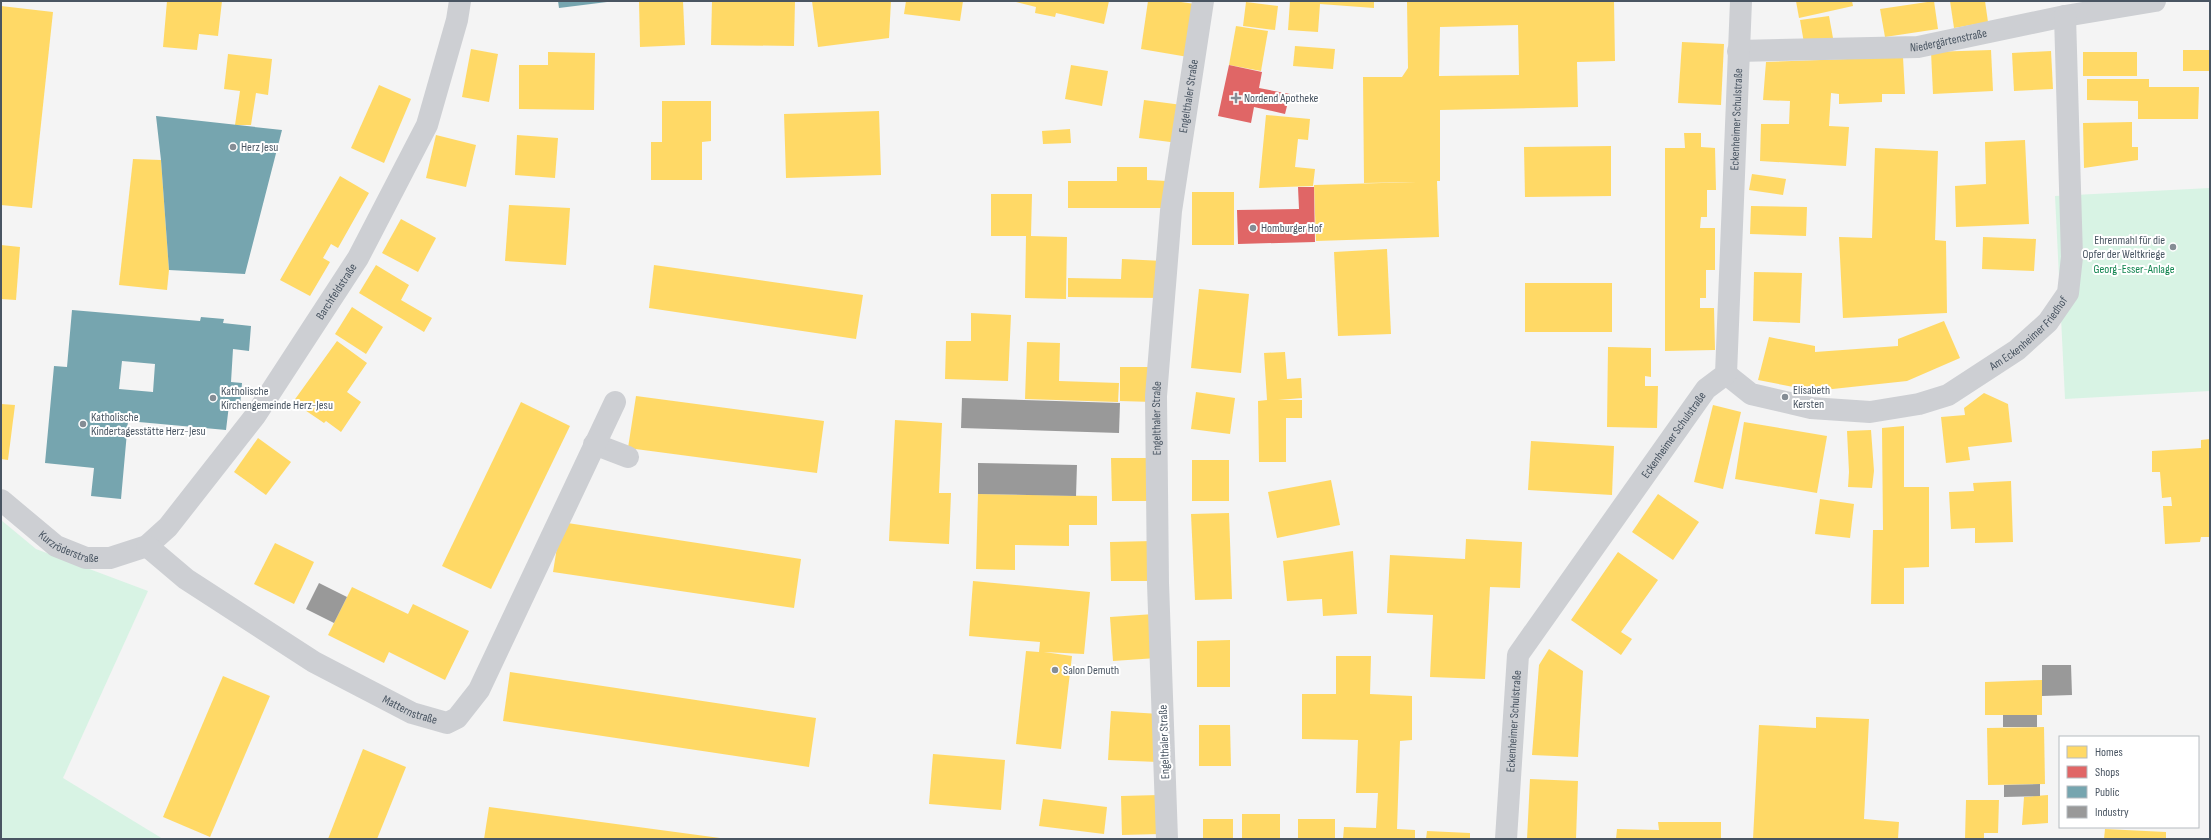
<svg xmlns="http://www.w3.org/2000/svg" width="2211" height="840" viewBox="0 0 2211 840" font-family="'Sofia Sans Condensed',sans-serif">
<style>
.green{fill:#d8f3e4}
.homes{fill:#ffd966;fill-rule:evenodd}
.shops{fill:#e06666}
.public{fill:#76a5af;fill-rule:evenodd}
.industry{fill:#999}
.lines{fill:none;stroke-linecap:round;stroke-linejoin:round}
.minor{stroke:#cdcfd3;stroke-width:22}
.poi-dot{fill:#858d95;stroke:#fff;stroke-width:1.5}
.labels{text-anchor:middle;stroke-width:4;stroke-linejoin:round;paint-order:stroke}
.street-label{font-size:12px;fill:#495562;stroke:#fff}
.poi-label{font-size:12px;fill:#495562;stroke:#fff;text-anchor:start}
.park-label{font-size:12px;fill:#128550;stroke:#fff}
</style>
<rect width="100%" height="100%" fill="#f4f4f4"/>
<g class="green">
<polygon points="2210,188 2210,391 2065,399 2055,196"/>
<polygon points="1,520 36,549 148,591 63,778 163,839 1,839"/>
</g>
<g class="homes">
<polygon points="167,1 222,1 218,36 199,34 197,50 163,47"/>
<polygon points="639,1 683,1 685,45 640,47"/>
<polygon points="712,1 795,1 794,46 711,45"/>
<polygon points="812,1 891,1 889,38 818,47"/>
<polygon points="906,1 963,1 960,21 904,14"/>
<polygon points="1012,1 1109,1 1104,24 1056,13 1055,17 1035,13 1036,7"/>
<polygon points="1148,1 1174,1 1202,5 1194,58 1141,49"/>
<polygon points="1290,1 1374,1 1374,8 1320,4 1318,32 1288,30"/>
<path d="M1407,1h207l1,60 -38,1 1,45 -138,3v71h-3l2,56 -123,4 -2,-56 102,-3 -52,1 -1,-106h39l6,-9zM1518,25l1,50 -80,1 1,-49z"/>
<polygon points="1796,1 1852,1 1853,6 1799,18"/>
<polygon points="1934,1 1938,29 1885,37 1880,9"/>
<polygon points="1950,1 1985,1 1988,22 1954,28"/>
<polygon points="1246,2 1278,6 1275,30 1243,26"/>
<polygon points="1,6 53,12 32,208 1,205"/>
<polygon points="1829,16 1833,38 1804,43 1800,20"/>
<polygon points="1236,26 1268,31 1261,71 1229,65"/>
<polygon points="1682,42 1724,44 1721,105 1678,103"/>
<polygon points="1295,46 1335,49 1333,69 1293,66"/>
<polygon points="471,49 498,54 489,102 462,97"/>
<polygon points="1991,50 1993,91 1933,94 1931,52"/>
<rect x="2183" y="50" width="27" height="21"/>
<polygon points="2051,51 2053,89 2014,91 2012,53"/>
<polygon points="548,52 595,53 594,110 519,109 519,65 548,65"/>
<rect x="2083" y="52" width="54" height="24"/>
<polygon points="228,54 272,59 268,95 256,93 251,125 235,125 240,91 224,89"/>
<polygon points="1903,57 1905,94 1882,94 1882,102 1839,104 1839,94 1831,93 1829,126 1849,127 1846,166 1760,161 1761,124 1789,124 1790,101 1763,100 1766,62"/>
<polygon points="1071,65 1108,71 1102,106 1065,99"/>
<polygon points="2087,79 2149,79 2149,87 2199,87 2198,119 2138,119 2138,101 2087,100"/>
<polygon points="379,85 411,99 384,163 351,148"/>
<polygon points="1144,100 1182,105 1178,143 1139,138"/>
<polygon points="662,101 711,101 711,141 702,142 702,180 651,180 651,142 662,142"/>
<polygon points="879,111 881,175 786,178 784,114"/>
<polygon points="1266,115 1310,119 1308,140 1298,139 1295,167 1315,169 1313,186 1259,188"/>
<polygon points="2132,122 2132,147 2138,147 2138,160 2084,168 2083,123"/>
<polygon points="1070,129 1071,143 1043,144 1042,131"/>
<polygon points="1684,133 1701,133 1701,147 1715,148 1716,190 1707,190 1707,217 1701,217 1700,228 1715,228 1715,270 1706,270 1706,298 1700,298 1700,308 1714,308 1715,350 1665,351 1665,148 1685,148"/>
<polygon points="436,135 476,145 466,187 426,178"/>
<polygon points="517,135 558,138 555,178 515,175"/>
<polygon points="2025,140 2029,224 1956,227 1955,186 1986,184 1985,142"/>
<polygon points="1611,146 1611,196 1525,197 1524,147"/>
<polygon points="1875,148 1938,151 1935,240 1946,241 1947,313 1843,318 1839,237 1872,238"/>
<polygon points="133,159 161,160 169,270 167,290 119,285"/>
<polygon points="1117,167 1147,167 1147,180 1167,181 1167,208 1068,208 1068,181 1117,181"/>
<polygon points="1752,174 1786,179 1783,195 1749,190"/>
<polygon points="340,176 369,193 338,248 331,244 323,258 330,262 310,296 280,280"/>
<rect x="1192" y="192" width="42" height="53"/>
<polygon points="991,194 1032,194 1031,236 1067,237 1066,299 1025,298 1026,236 991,236"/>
<polygon points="509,205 570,208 566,265 505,261"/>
<polygon points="1751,206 1807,207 1806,236 1750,234"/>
<polygon points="401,219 436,238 418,272 382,253"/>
<polygon points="1983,237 2036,239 2034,271 1982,269"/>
<polygon points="1,245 20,247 16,300 1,299"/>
<polygon points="1387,249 1391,334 1338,336 1334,252"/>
<polygon points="1122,259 1164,261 1162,298 1068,297 1068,278 1121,279"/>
<polygon points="376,265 409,285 401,300 432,318 424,332 359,293"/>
<polygon points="654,265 863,295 856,339 649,308"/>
<polygon points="1754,272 1802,273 1800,323 1753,321"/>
<rect x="1525" y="283" width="87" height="49"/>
<polygon points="1199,289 1249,294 1241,373 1191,368"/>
<polygon points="352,307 383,327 366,354 335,334"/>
<polygon points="971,313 1011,315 1008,381 945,379 946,341 971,341"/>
<polygon points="1944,321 1960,358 1907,381 1814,391 1758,380 1769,337 1815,346 1815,352 1898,346 1898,339"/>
<polygon points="337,341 367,363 347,392 361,402 341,432 326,421 324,423 293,402"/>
<polygon points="1027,342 1060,343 1059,381 1119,383 1118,402 1025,399"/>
<polygon points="1608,347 1651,348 1651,377 1645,376 1645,386 1658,386 1657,428 1607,427"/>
<polygon points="1285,352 1287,379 1301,378 1302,398 1278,400 1302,400 1302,418 1286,418 1286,462 1259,462 1258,401 1267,400 1264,353"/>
<polygon points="1120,367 1154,367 1153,402 1120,401"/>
<polygon points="1196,392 1235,398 1230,434 1191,429"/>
<polygon points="1984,393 2008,404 2012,442 1968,447 1970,460 1946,463 1941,417 1965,415 1964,408"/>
<polygon points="636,396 824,421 817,473 628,448"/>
<polygon points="521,402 570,426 491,589 442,566"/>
<polygon points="1,404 15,405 8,460 1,459"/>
<polygon points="1713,405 1741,412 1723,489 1694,482"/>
<polygon points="895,420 942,423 939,493 951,493 949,544 889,541"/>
<polygon points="1744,422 1827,436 1817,493 1735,479"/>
<polygon points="1904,426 1904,487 1929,487 1929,567 1904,568 1904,604 1871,604 1873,530 1883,530 1882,428"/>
<polygon points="1871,430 1874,471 1872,488 1848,487 1849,472 1847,431"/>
<polygon points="258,438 291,462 266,495 234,472"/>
<polygon points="2210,439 2210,537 2201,537 2200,542 2165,544 2163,506 2172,506 2171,497 2162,498 2160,472 2152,472 2152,451 2201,448 2201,440"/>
<polygon points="1531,441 1614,446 1612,495 1528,490"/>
<polygon points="1111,458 1154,458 1154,501 1112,501"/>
<rect x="1192" y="460" width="37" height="41"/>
<polygon points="1331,480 1340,525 1277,538 1268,492"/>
<polygon points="2011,481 2013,542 1975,543 1975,528 1951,529 1949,492 1974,491 1973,483"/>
<polygon points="978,494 1097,496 1097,525 1069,525 1069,546 1015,545 1015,570 976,569"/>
<polygon points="1658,494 1699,522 1673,560 1632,532"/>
<polygon points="1820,499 1854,504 1850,538 1815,534"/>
<polygon points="1229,513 1232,599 1195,600 1191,514"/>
<polygon points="561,522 801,559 794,608 553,572"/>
<polygon points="1466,539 1522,542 1520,588 1490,587 1485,679 1430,677 1433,615 1387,613 1390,555 1465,559"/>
<polygon points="1153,541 1154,581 1111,581 1110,542"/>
<polygon points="275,543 314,562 294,604 254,584"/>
<polygon points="1353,551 1357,614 1323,616 1322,599 1287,601 1283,561"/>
<polygon points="1618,552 1658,580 1621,632 1632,639 1621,655 1571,620"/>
<polygon points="973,581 1090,592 1084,654 1044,652 1072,656 1061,749 1016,744 1026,651 1039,652 1040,642 969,636"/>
<polygon points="352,587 408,614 413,604 469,631 445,680 389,652 384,663 328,635"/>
<polygon points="1154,614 1157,658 1113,661 1110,617"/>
<polygon points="1230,640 1230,687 1197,687 1197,641"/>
<polygon points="1549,649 1583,671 1578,757 1532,755 1539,665"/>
<polygon points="1336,656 1371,656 1370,694 1412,696 1412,740 1400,741 1397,829 1415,830 1415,839 1343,839 1344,827 1376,828 1378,793 1356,793 1358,740 1302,739 1302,694 1336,694"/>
<polygon points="510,672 816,718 809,767 503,721"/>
<polygon points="223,676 270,696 210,837 163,817"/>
<polygon points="2042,680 2042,715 1985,715 1985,682"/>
<polygon points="1111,711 1160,714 1158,762 1108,760"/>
<polygon points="1816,717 1869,719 1864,819 1899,822 1898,839 1753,839 1759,725 1816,728"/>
<polygon points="1199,725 1230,725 1231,766 1199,766"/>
<polygon points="2044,727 2045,784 1988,785 1987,728"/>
<polygon points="363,749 406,767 377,839 328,839"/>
<polygon points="933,754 1005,760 1001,810 929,804"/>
<polygon points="1530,779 1578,781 1576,839 1527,839"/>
<polygon points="1159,795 1160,834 1122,835 1121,796"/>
<polygon points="2048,795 2048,823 2022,825 2024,797"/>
<polygon points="1043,799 1107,807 1104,834 1039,826"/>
<polygon points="1966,800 1999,800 1998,833 1984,833 1984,839 1965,839"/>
<polygon points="489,807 720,838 720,839 484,839"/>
<rect x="1242" y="814" width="38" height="25"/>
<rect x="1203" y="819" width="30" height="20"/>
<rect x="1298" y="819" width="37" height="20"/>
<polygon points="1658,822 1721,822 1721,839 1616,839 1617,829 1659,830"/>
<polygon points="2105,829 2166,832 2166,839 2104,839"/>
<polygon points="1427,831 1470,833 1470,839 1426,839"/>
</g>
<g class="shops">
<polygon points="1229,65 1262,72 1259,88 1290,94 1285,114 1254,107 1251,123 1218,116"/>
<polygon points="1298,187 1314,187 1315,242 1238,244 1237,210 1299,209"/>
</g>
<g class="public">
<polygon points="558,1 607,1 607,2 559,8"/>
<polygon points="156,116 282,130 245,274 169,270 161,160"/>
<path d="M72,310l128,11 1,-4 23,2 -1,4 28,3 -2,25 -16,-2 -2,33 11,1 -2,23 -11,-1 -3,25 -98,-9 -7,78 -30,-3 3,-28 -49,-5 9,-97 13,1zM122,361l33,3 -2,28 -34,-3z"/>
</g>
<g class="industry">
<polygon points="962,398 1120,403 1119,433 961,428"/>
<polygon points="978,463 1077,465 1076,496 978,494"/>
<polygon points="319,583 347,597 334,623 306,609"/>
<polygon points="2042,665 2071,665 2072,695 2042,696"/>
<rect x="2003" y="715" width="34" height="12"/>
<polygon points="2040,784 2040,796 2004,797 2004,785"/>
</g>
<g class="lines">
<g class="minor">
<path id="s1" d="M1738,51l180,-4 147,-31 90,-15"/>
<path id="s2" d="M1726,374l25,20 60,14 59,4 49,-8 29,-9 69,-45 31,-28 20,-29 4,-36 -7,-241"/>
<polyline points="594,444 628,457"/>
<path id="s3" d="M1,500l55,46 30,12h24l37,-12 21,-19 87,-111 103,-158 69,-133 30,-105 3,-19"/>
<path id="s4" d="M147,546l39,33 128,83 98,51 35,10 10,-5 22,-28 136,-288"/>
<path id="s5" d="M1167,839l-9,-256 -2,-187 15,-185 32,-210"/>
<path id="s6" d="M1506,839l12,-184 188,-266 20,-15 15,-373"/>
</g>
</g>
<g class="poi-dot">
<path d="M1234 92h4v4h4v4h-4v4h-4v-4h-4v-4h4z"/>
<circle cx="233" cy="147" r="4"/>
<circle cx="1253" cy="228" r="4"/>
<circle cx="2173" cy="247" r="4"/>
<circle cx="1785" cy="397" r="4"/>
<circle cx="213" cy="398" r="4"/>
<circle cx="83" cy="424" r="4"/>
<circle cx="1055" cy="670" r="4"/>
</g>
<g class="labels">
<g class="street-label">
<text dy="4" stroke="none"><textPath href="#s1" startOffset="211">Niedergärtenstraße</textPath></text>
<text dy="4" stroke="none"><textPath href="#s5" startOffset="745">Engelthaler Straße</textPath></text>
<text dy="4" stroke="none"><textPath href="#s6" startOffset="790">Eckenheimer Schulstraße</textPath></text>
<text dy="4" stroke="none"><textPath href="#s3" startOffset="485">Barchfeldstraße</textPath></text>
<text dy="4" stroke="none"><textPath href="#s2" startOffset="335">Am Eckenheimer Friedhof</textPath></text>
<text dy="4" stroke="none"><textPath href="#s5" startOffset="421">Engelthaler Straße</textPath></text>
<text dy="4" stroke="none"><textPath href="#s6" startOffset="454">Eckenheimer Schulstraße</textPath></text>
<text dy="4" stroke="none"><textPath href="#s3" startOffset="84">Kurzröderstraße</textPath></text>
<text dy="4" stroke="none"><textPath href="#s4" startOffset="311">Matternstraße</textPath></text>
<text dy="4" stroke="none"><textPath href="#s6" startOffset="118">Eckenheimer Schulstraße</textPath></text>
<text transform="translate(1164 742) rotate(-92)" y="4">Engelthaler Straße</text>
</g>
<g class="poi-label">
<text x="1244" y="102">Nordend Apotheke</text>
<text x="241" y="151">Herz Jesu</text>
<text x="1261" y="232">Homburger Hof</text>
<text x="2165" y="244" text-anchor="end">Ehrenmahl für die<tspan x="2165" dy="14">Opfer der Weltkriege</tspan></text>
<text x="1793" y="394">Elisabeth<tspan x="1793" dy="14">Kersten</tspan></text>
<text x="221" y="395">Katholische<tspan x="221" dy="14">Kirchengemeinde Herz-Jesu</tspan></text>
<text x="91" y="421">Katholische<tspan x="91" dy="14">Kindertagesstätte Herz-Jesu</tspan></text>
<text x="1063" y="674">Salon Demuth</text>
</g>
<g class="park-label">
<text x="2134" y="273">Georg-Esser-Anlage</text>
</g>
</g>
<rect width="2211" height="840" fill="none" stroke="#495562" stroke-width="4"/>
<rect x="2059" y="736" width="140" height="92" fill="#ffffff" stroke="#b6bbc0"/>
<rect x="2067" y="746" width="20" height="12" fill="#ffd966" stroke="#b6bbc0"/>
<text x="2095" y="756" font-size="12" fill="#495562">Homes</text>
<rect x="2067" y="766" width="20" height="12" fill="#e06666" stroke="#b6bbc0"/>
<text x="2095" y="776" font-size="12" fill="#495562">Shops</text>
<rect x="2067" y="786" width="20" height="12" fill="#76a5af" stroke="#b6bbc0"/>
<text x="2095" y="796" font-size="12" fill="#495562">Public</text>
<rect x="2067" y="806" width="20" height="12" fill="#999999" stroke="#b6bbc0"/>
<text x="2095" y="816" font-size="12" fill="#495562">Industry</text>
</svg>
